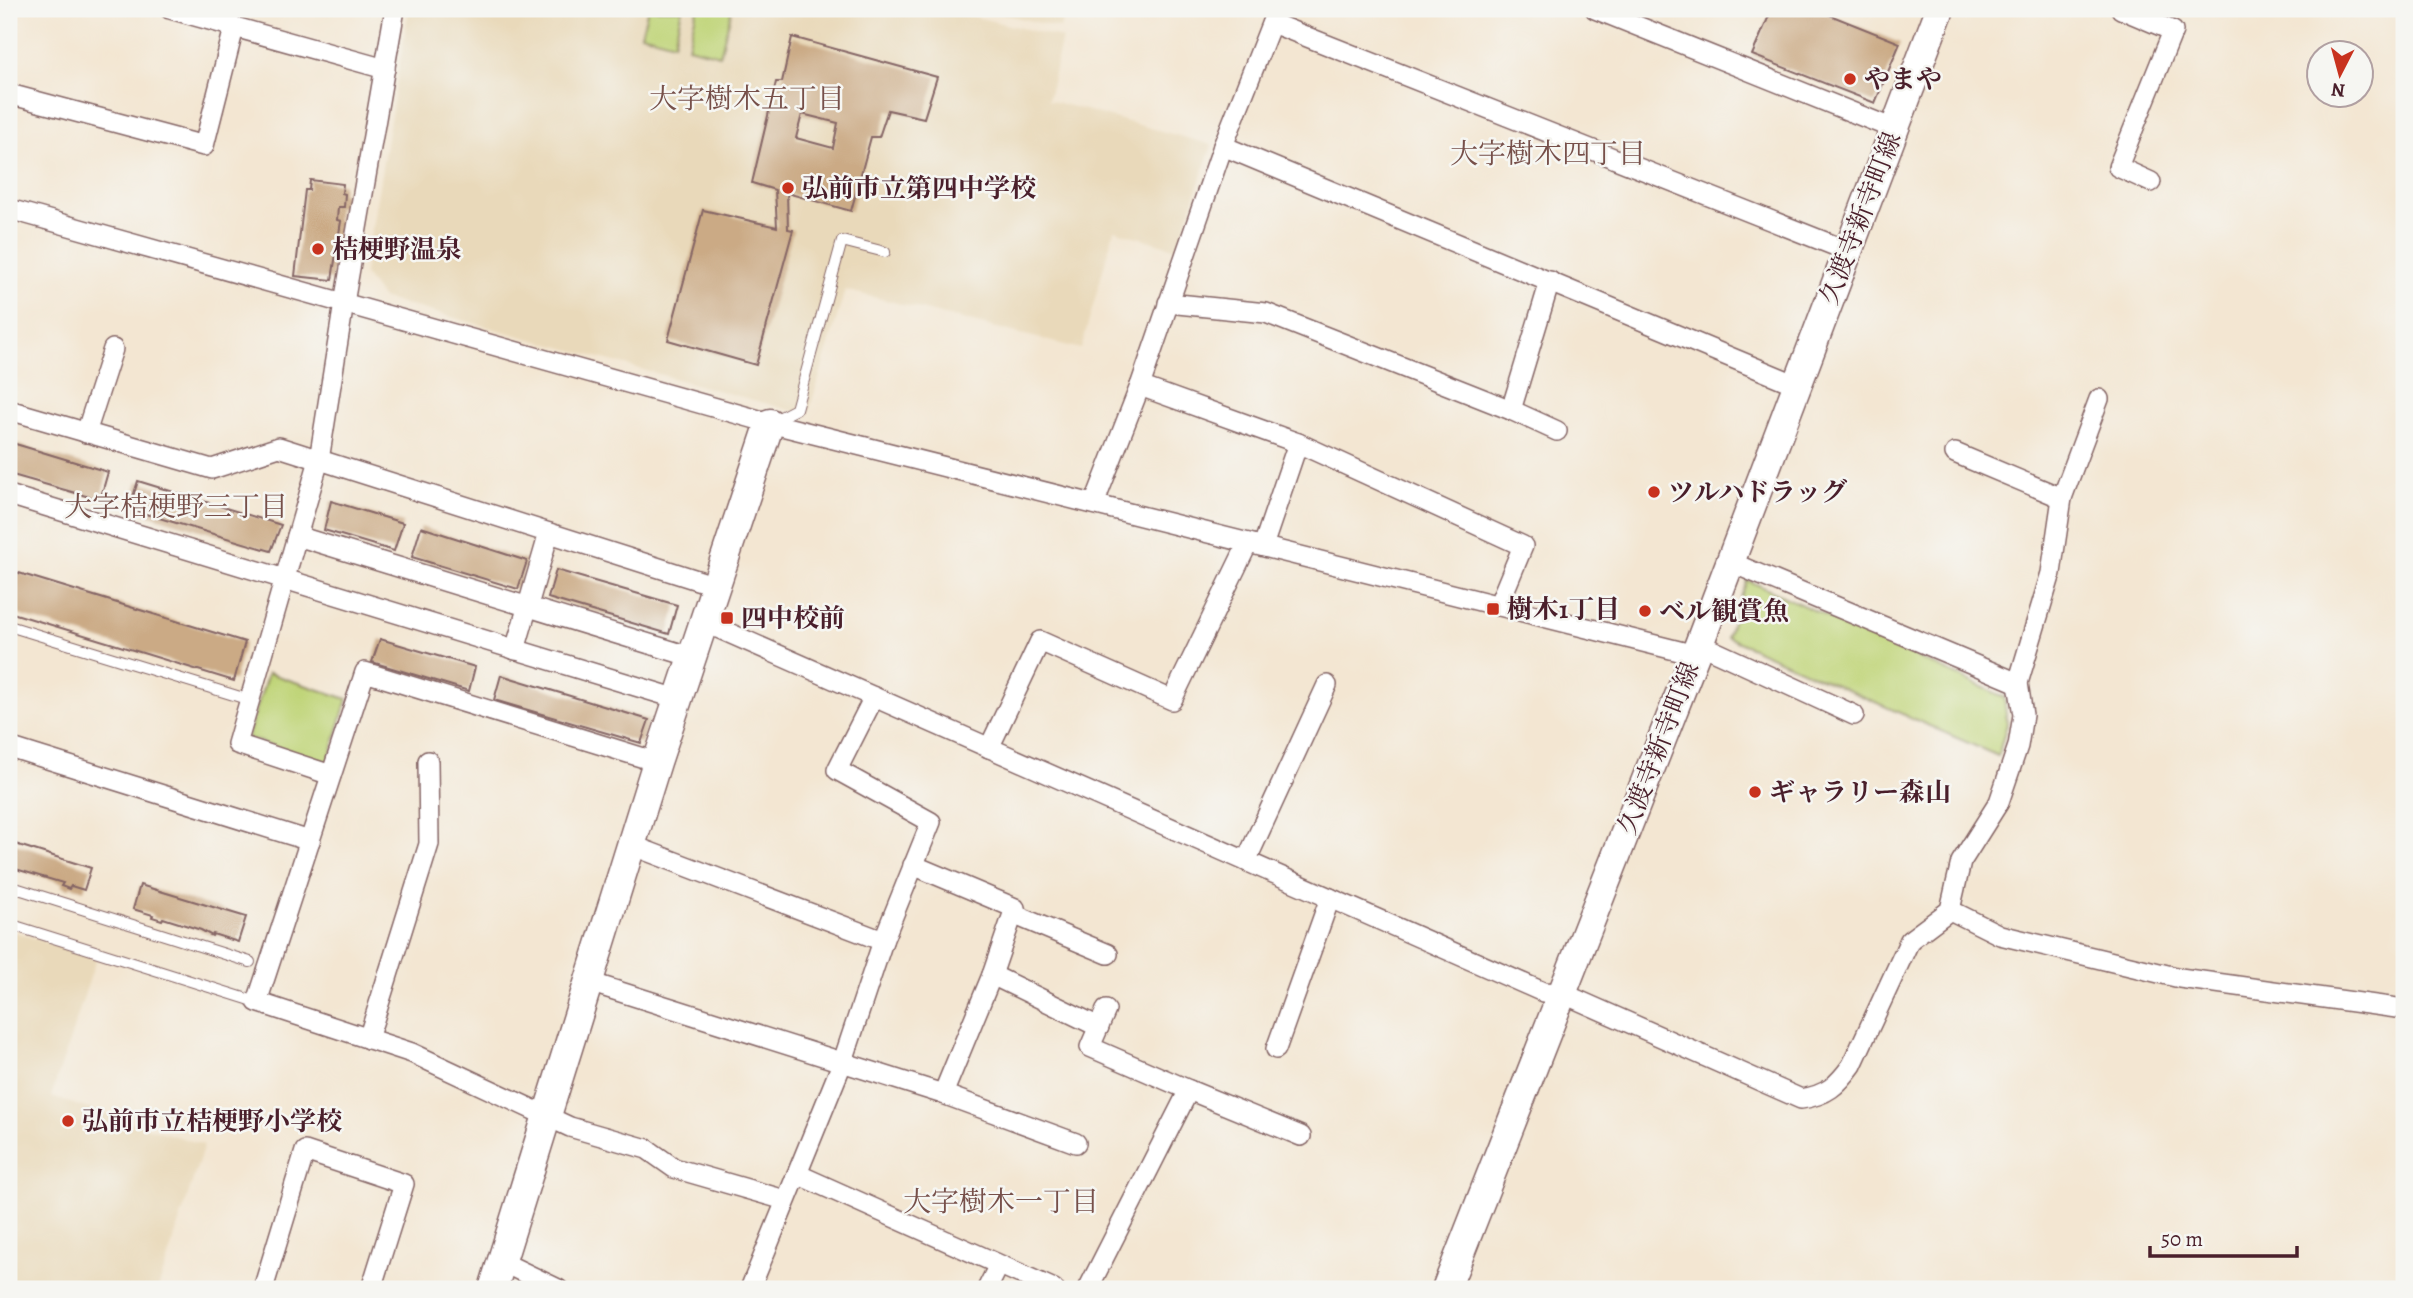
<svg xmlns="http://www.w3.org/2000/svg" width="2413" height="1298" viewBox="0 0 2413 1298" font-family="Alegreya,'Noto Serif JP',serif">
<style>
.built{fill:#e9d9ba}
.green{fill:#bfd477;stroke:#847a51;stroke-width:2}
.building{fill:#cbaa85;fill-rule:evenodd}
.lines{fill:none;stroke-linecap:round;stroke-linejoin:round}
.lane-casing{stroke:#856565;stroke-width:12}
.street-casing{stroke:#856565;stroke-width:22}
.secondary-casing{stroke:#856565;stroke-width:31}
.lane{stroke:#fff;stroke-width:10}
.street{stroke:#fff;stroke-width:19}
.secondary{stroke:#fff;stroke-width:28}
.poi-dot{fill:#c8321e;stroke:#f6f6f2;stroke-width:2.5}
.labels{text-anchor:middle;stroke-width:5;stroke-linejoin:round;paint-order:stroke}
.poi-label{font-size:26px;font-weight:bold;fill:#4a1f2b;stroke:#f6f6f2;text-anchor:start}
.street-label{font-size:26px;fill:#4a1f2b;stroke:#f6f6f2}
.neighbourhood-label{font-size:28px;fill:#77504a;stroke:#f6f6f2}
</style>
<rect width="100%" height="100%" fill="#f6f6f2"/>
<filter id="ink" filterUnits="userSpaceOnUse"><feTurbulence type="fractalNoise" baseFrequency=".0143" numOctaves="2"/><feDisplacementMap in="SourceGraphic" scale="14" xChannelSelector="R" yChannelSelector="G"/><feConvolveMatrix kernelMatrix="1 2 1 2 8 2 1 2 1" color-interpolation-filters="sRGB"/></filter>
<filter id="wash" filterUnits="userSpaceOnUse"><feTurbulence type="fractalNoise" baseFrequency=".00686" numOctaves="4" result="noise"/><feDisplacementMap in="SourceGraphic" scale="28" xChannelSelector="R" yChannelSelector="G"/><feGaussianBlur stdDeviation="1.57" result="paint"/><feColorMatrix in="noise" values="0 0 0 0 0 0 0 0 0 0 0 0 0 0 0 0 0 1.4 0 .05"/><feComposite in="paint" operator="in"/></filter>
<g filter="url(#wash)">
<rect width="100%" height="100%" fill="#f3e6d2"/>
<g class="built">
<polygon points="409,9 943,9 1062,38 1048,100 1212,145 1177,249 1114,230 1081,349 845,290 808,415 382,298 364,274"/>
<polygon points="982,9 1066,9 1060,28"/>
<polygon points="9,930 96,959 51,1097 204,1145 158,1289 9,1289"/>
</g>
<g class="green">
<polygon points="648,9 682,9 674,43 641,34"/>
<polygon points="697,9 732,9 720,55 688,47"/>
<polygon points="1747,580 2004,697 2007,724 1998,756 1727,637"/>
<polygon points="268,673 347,699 328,763 247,738"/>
</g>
<g id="blocks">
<g class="building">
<polygon points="1772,9 1815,9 1900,43 1875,103 1752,55"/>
<path d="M792,37l145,40 -13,41 -36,-8 -9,27h-8l-20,74 -64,-18 1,36 5,1 -37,135 -88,-25 35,-130 74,17 -2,-37 -23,-7 24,-101h6zM802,114l36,9 -5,25 -37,-10z"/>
<polygon points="310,180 343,184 342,193 345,194 344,207 338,207 337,220 341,221 332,280 295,276 305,190 309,190"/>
<polygon points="9,442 108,472 100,500 9,474"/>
<polygon points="138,481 281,525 271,551 129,509"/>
<polygon points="331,501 403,523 394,551 324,530"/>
<polygon points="421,527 527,561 518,589 412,557"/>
<polygon points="9,570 245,642 234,681 9,612"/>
<polygon points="556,570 677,605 669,634 548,598"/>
<polygon points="380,639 475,667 469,691 372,662"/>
<polygon points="501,675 649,720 641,743 494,700"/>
<polygon points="9,842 91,868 84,890 71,886 69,889 61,886 63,883 9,867"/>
<polygon points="140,885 246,917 238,942 213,934 212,936 201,930 163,918 162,920 152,917 153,915 133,909"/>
</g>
</g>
</g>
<g filter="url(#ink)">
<use href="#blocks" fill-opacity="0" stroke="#856565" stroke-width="2"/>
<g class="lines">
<g class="lane-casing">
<g id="lane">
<polyline points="771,422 796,409 842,241 885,252"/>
<polyline points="9,626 250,700"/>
<polyline points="9,886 250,962"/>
<polyline points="9,924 257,1002"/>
</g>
</g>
<g class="street-casing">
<g id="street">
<polyline points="170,9 385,69"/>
<polyline points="1595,9 1894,129"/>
<polyline points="2121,9 2173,31 2118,167 2151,182"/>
<polyline points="1272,23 1848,251"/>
<polyline points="9,94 204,146 234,28"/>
<polyline points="1223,146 1797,385"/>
<polyline points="9,209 770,423 1695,655"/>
<polyline points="1168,303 1266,313 1511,410 1557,431"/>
<polyline points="1140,386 1298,443 1263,546"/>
<polyline points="9,410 212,469 279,447 716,586"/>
<polyline points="1511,410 1550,281"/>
<polyline points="86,433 113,349"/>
<polyline points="1298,443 1523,546 1498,606"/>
<polyline points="1955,453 2062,498"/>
<polyline points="9,495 678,699"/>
<polyline points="1094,504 1140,386 1223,146 1277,9"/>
<polyline points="297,536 692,657"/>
<polyline points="1730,562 2018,683"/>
<path d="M704,622l839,370 19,1 239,106c26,-4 36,-13 51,-34l58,-125 40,-30 11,-48 38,-60 19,-56 5,-31 -5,-32 33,-110 11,-75 37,-99"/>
<polyline points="1699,644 1854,715"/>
<polyline points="515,650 549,533"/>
<polyline points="9,747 310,841"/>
<polyline points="989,748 1040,641 1172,700 1248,543"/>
<polyline points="657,762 365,672 257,1002 412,1053 570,1127 647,1149 674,1168 785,1200"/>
<polyline points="331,775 237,744 319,460 344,303 395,9"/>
<polyline points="631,845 883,941"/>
<polyline points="1246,861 1327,685"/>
<polyline points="1950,910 2000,935 2180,978 2404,1009"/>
<polyline points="1013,914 1108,954"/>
<polyline points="992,975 1099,1027"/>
<polyline points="589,982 943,1094 992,975 1015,908 913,865"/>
<polyline points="368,1039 429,844 428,761"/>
<polyline points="1276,1049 1330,898"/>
<polyline points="1189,1090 1301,1136"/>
<polyline points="943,1094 1076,1143"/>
<polyline points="797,1174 843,1061 883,941 931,822 837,770 874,697"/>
<polyline points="502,1262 558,1289"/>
<polyline points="263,1289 305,1151 404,1184 371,1289"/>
<polyline points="750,1289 797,1174 1054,1289"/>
<polyline points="987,1289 999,1265"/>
<polyline points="1088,1289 1189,1090 1090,1047 1106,1010"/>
</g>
</g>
<g class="secondary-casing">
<g id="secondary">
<polyline points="493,1289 657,762 770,423"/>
<polyline points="1446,1289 1695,655 1940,9"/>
</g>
</g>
<use href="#lane" class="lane"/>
<use href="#street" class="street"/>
<use href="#secondary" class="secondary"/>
</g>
</g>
<g class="poi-dot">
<circle cx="1850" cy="79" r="7"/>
<circle cx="788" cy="188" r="7"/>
<circle cx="318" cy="249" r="7"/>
<circle cx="1654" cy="492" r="7"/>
<rect x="1486" y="602" width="14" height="14" rx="3.5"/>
<circle cx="1645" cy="611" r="7"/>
<rect x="720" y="611" width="14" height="14" rx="3.5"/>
<circle cx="1755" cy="792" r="7"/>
<circle cx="68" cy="1121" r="7"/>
</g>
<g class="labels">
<g class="poi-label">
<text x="1864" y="88">やまや</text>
<text x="802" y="197">弘前市立第四中学校</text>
<text x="332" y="258">桔梗野温泉</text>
<text x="1668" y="501">ツルハドラッグ</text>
<text x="1507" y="618">樹木1丁目</text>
<text x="1659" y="620">ベル観賞魚</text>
<text x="741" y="627">四中校前</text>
<text x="1769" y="801">ギャラリー森山</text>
<text x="82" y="1130">弘前市立桔梗野小学校</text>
</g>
<g class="street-label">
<text transform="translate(1860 218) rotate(-69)" y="9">久渡寺新寺町線</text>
<text transform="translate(1658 748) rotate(-69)" y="9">久渡寺新寺町線</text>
</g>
<g class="neighbourhood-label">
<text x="747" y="108">大字樹木五丁目</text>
<text x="1548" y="163">大字樹木四丁目</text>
<text x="176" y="516">大字桔梗野三丁目</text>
<text x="1001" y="1211">大字樹木一丁目</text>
</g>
</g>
<rect width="2413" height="1298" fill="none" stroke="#f6f6f2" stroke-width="35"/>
<g transform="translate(2340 74) rotate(186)"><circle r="33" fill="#f6f6f2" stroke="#b1a0a2" stroke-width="2"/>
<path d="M0-5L12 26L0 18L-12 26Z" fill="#c8321e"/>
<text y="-10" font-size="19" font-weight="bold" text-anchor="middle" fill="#4a1f2b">N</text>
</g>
<path d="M2150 1246v10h147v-10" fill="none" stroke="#4a1f2b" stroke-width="3.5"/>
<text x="2161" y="1246" font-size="21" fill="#4a1f2b" stroke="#f6f6f2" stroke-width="5" paint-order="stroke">50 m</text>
</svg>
